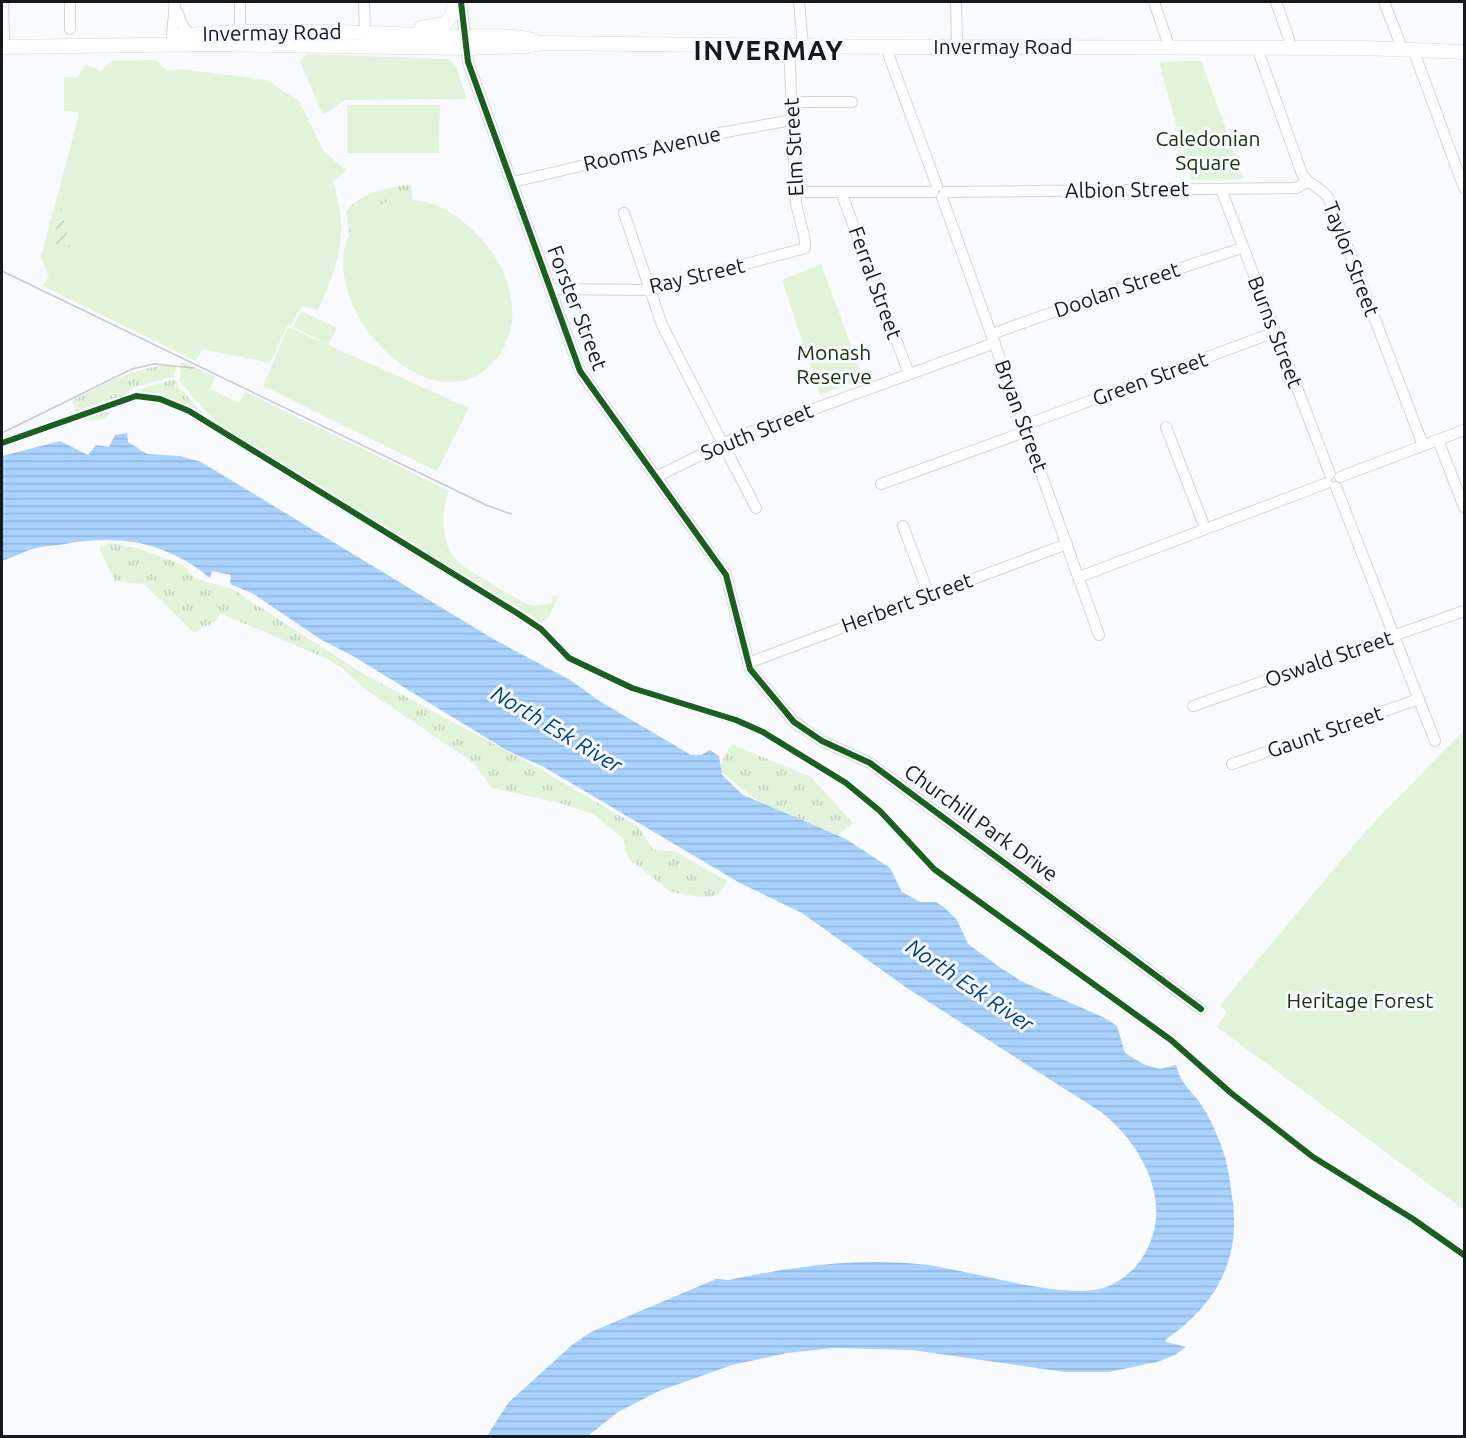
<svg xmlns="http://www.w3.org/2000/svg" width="1466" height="1438" viewBox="0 0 1466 1438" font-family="Ubuntu,sans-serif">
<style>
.grass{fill:url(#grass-tufts)}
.park{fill:#e1f3d9}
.garden{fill:url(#garden-furrows)}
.water{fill:url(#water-rules)}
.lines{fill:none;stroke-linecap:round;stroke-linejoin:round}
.minor-casing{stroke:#d3d5d7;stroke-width:12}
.major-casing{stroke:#d3d5d7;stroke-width:15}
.minor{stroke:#fefeff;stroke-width:10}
.major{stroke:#fefeff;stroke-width:14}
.tram{stroke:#cacacb;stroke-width:1.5}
.cycleway-casing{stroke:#f6f9ff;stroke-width:10}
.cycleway{stroke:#1b5e20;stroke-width:6}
.labels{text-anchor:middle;stroke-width:6;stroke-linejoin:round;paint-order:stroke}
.street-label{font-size:21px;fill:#17181a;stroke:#f6f9ff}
.park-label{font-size:21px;fill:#183200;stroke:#f6f9ff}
.water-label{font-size:22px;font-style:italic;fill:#004379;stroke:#f6f9ff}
.district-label{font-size:27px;font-weight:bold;letter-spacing:1.5px;fill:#17181a;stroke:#f6f9ff}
</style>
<defs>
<pattern id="grass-tufts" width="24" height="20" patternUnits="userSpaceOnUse" patternTransform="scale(1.5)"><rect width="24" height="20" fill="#e1f3d9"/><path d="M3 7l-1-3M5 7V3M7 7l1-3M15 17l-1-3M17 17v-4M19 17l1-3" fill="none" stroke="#c0d0ba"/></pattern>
<pattern id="garden-furrows" width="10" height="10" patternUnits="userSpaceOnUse" patternTransform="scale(1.5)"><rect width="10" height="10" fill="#e1f3d9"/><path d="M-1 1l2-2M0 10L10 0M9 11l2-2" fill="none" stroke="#c0d0ba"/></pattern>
<pattern id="water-rules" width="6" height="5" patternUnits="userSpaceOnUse" patternTransform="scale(1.5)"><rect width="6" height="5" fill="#a9d3fe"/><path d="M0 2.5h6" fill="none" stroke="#91b4d9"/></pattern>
</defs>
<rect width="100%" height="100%" fill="#f8fafd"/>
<g class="grass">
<path d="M411,185l2,14c-16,-1 -37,6 -49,17 -6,5 -10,14 -15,17l-3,-21c12,-19 45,-26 65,-27z"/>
<path d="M177,366l-4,11 -39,10 -11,10 -22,7 -1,-2 -10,6 -1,-3 -12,8 -5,-12c34,-17 66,-37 105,-35z"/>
<path d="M175,379l3,7 31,35c-25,-16 -50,-32 -80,-26l8,-5z"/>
<polygon points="119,403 104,419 91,421 80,418 100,410 101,413 101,410"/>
<polygon points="109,543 137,548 185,566 194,578 232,589 362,673 533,765 639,827 653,850 674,851 727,881 717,896 701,897 671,892 628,858 623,838 593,814 556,802 492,788 474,763 366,690 343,669 327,659 220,613 217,620 194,633 144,584 115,581 99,548"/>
<polygon points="731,744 811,777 853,823 834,839 764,806 718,769"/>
</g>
<g class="park">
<polygon points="306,54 448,59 456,66 467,99 345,100 323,115 300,62"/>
<path d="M155,60l12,11 15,-2 84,11 33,21 25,51 22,18 -13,11c16,53 7,80 -15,129l-16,-4 -11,19 -4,1 -17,37 -68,-14 -6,12 -153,-75 6,-9 -8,-20 37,-139v-6l-14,-1v-34l12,1 10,-13 16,6 8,-10z"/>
<polygon points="1201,61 1244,179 1191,180 1159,62"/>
<polygon points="347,105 440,105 439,153 347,153"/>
<path d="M397,199c71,-7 149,97 100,159 -76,95 -238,-119 -100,-159z"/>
<polygon points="821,264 863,378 820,395 782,280"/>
<polygon points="301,311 337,328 329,345 293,327"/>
<polygon points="288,327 469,408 437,471 263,386"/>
<path d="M181,361l34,16 -5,12 29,14 6,-11 204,99c-8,19 -8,50 5,67 7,9 65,43 76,47 7,2 17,-1 23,-2l-1,-7 7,-1 -10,21 -9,9 -318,-196 -42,-47z"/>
<polygon points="1464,730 1464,1210 1217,1027 1227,1012 1220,1005 1366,831"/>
</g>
<polygon class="garden" points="61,207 70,248 53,243"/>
<path class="water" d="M127,433l1,9 19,12 33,2 21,6 294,178 75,40 31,22 90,53h10l9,-5 9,6 3,19 21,20 103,44 44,29 12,24 18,10h16l9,6 12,12 11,24 30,22 23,15 84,37 12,8 8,27 20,12 15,4 16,-4c4,16 11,22 21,34 8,10 15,24 20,36 10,23 12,38 15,62 10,62 -16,108 -67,143l1,2 20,5 -11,8 -18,7 -48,10h-45l-152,-22 -79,-2 -46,5 -55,12 -73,26 -41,21 -30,24h-101l21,-33 64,-58 19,-13 125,-53 13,1c65,-14 132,-23 199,-15 43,6 138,35 175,23 15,-4 31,-17 39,-30 34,-51 2,-112 -41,-146l-194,-124 -105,-75 -62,-30 -196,-116 -38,-17 -153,-94 -33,-17 -68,-46 -22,-9 1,-9 -19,-4 -2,7c-47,-38 -93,-44 -151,-33 -8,1 -16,1 -23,3 -11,3 -23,9 -34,13v-105l58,-15 28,14 8,-10 13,2 6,-12z"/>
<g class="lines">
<g class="minor-casing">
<g id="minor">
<polyline points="3,2 4,37"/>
<polyline points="70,2 70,29"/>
<polyline points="240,2 240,33"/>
<polyline points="364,2 365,33"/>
<polyline points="461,2 468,62 580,371 726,575 750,669 794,722 822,741 870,763 1201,1009"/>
<polyline points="799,2 803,46"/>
<polyline points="956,2 957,47"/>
<polyline points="1154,2 1170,49"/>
<polyline points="1276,2 1292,48"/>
<polyline points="1384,2 1399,40 1399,48"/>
<polyline points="175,8 184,28 191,35"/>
<polyline points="172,36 175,2"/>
<polyline points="889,47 889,56 937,186"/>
<path d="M1260,48v8l42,118c7,12 20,13 27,25l94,246"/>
<polyline points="1413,49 1464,188"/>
<polyline points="791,102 852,102"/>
<polyline points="513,182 720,133 792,120"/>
<polyline points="1221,189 1330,474"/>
<polyline points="796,192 933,192"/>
<polyline points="841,192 909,374"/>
<polyline points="945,192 1296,188 1307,182"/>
<polyline points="942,197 1099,635"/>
<polyline points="624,213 662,325 756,508"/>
<polyline points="551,289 650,290 805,248 805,240 796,204 789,46"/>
<polyline points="992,334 1120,288 1242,248"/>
<polyline points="1025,425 1275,332"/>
<polyline points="1166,427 1205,528"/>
<polyline points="1438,440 1464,507"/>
<polyline points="656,477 737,437 995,343"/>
<polyline points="1340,477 1464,430"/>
<polyline points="881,484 1027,431"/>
<polyline points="1336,487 1435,741"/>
<polyline points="903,526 929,595"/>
<polyline points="1079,577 1327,483"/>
<polyline points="748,663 1067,544"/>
<polyline points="1193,706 1464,611"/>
<polyline points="1232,764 1419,699"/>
</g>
</g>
<g class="major-casing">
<g id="major">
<polyline points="421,28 445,24 452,15 455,2"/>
<path d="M175,36c88,-8 178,-4 266,0 31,2 61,-3 92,4"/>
<polyline points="2,47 213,44 466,48 524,46 542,43 889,47 1364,48 1464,52"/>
</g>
</g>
<use href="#minor" class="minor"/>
<use href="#major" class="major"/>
<g class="tram">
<polyline points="2,271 486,505 511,514"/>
<polyline points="2,433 132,369 154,364 194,368"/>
</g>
<g class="cycleway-casing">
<g id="cycleway">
<polyline points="461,2 468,62 580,371 726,575 750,669 794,722 822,741 870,763 1201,1009"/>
<polyline points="2,443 136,396 160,399 189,411 517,613 541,629 569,658 632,688 736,720 763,732 846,783 880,811 934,869 1171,1040 1231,1093 1313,1157 1413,1219 1464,1255"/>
</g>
</g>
<use href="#cycleway" class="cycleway"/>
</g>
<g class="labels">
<g class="street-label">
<text transform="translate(272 33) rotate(-1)" y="7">Invermay Road</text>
<text x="1003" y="54">Invermay Road</text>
<text transform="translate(794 147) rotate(-93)" y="7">Elm Street</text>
<text transform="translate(652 149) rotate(-13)" y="7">Rooms Avenue</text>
<text transform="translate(1127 190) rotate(-1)" y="7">Albion Street</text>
<text transform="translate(1351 259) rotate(69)" y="7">Taylor Street</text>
<text transform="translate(697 276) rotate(-13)" y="7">Ray Street</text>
<text transform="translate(875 283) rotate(70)" y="7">Ferral Street</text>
<text transform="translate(1117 290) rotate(-19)" y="7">Doolan Street</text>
<text transform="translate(577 308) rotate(69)" y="7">Forster Street</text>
<text transform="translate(1275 332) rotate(69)" y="7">Burns Street</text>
<text transform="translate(1150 379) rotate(-20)" y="7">Green Street</text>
<text transform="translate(1021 416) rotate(70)" y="7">Bryan Street</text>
<text transform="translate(757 432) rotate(-22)" y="7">South Street</text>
<text transform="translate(907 603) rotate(-20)" y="7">Herbert Street</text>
<text transform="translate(1329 659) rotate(-19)" y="7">Oswald Street</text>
<text transform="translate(1325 732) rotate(-19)" y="7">Gaunt Street</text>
<text transform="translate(981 823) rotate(36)" y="7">Churchill Park Drive</text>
</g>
<g class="park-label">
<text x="1208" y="146">Caledonian<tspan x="1208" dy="24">Square</tspan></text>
<text x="834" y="360">Monash<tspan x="834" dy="24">Reserve</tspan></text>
<text x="1360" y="1008">Heritage Forest</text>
</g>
<g class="water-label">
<text transform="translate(557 729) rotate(31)" y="8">North Esk River</text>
<text transform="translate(970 985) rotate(34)" y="8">North Esk River</text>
</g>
<g class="district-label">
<text x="769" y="60">INVERMAY</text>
</g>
</g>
<rect width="1466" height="1438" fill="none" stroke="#17181a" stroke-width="6"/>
</svg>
